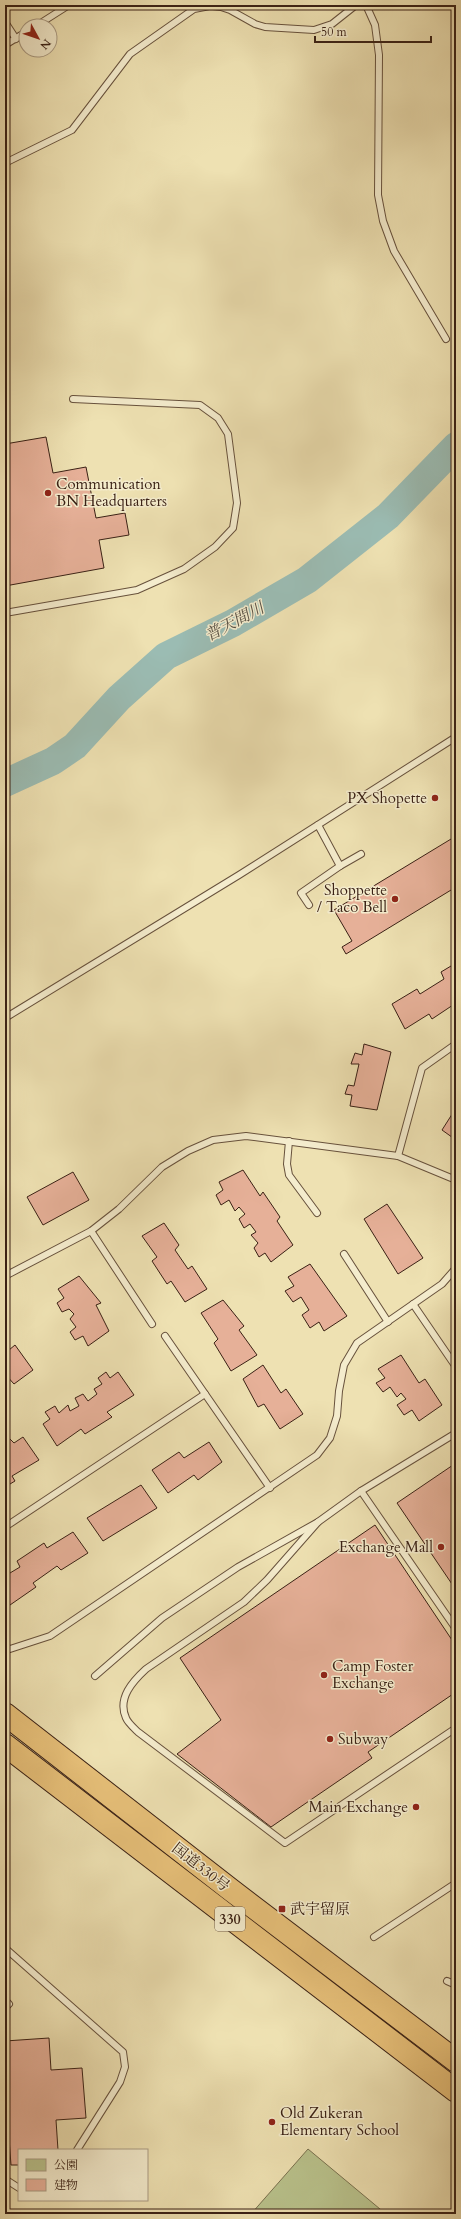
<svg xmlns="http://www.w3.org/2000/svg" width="461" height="2219" viewBox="0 0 461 2219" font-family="Cardo,'Noto Serif JP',serif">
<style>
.green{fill:#b9c28c;stroke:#7a7250}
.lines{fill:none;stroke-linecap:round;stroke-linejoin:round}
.river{stroke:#9bbcb3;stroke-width:28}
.building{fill:#e6b098;stroke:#3a2115}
.lane-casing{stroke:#67513c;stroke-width:8}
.highway-casing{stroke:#3a2115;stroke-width:24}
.lane{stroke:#f4eccd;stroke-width:6}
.highway{stroke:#e7c079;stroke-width:22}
.poi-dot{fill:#8f2418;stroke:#f4eccd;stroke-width:1.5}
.labels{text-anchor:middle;stroke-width:3;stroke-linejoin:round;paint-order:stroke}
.shield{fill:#f4eccd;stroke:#725e4c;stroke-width:1}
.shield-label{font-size:14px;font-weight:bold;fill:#3a2115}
.poi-label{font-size:15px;fill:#3a2115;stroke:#f4eccd;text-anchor:start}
.street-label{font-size:15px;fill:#3a2115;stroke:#f4eccd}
.water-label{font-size:16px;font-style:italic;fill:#575044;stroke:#f4eccd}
</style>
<rect width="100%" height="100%" fill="#eee1b2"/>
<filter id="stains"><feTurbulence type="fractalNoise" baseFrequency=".005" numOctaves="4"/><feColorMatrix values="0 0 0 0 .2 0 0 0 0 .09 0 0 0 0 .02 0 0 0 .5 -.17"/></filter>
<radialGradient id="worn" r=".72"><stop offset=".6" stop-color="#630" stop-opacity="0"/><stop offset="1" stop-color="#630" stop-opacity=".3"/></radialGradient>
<polygon class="green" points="308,2149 386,2214 251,2214"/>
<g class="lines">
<polyline class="river" points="5,783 53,761 75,746 119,698 166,656 233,623 307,580 388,516 456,446"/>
</g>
<g class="building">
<polygon points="46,437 53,473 86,467 96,518 125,513 129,535 99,540 104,568 5,586 5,444"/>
<polygon points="456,836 456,887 346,954 342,947 352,941 334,910"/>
<polygon points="456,963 456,1003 432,1019 429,1014 405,1029 392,1004 417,989 420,994 444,979 441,972"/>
<polygon points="364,1044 391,1052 377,1110 350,1106 352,1095 345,1094 348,1085 354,1086 359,1064 351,1064 355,1053 362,1055"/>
<polygon points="456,1108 456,1140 442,1130"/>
<polygon points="243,1170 260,1196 263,1192 280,1217 277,1221 293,1245 271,1262 265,1253 259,1257 254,1248 258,1243 251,1235 256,1232 250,1224 244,1228 239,1219 245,1214 239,1207 235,1211 229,1200 221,1205 216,1195 223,1190 219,1182"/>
<polygon points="73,1172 89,1200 43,1225 27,1197"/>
<polygon points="387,1204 423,1258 398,1274 364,1219"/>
<polygon points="164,1223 179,1245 175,1250 188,1269 192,1266 207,1289 185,1302 171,1281 167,1284 152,1261 157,1257 142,1236"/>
<polygon points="310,1264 347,1316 324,1331 319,1322 310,1328 302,1315 309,1310 301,1297 293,1302 285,1291 294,1286 288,1277"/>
<polygon points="79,1276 101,1303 96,1305 109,1331 88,1346 83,1336 75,1340 70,1332 76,1327 70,1319 74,1314 69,1309 62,1312 57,1303 64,1298 58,1289"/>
<polygon points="223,1300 244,1326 239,1330 257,1355 231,1371 214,1343 218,1339 201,1313"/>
<polygon points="5,1344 9,1350 15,1345 33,1370 14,1384 5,1374"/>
<polygon points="401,1355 419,1383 425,1379 442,1405 419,1421 412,1410 404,1415 397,1405 406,1399 401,1393 397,1397 390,1387 383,1392 376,1383 385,1378 378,1369"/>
<polygon points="263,1365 281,1393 286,1389 303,1414 280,1429 264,1404 258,1407 243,1379"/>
<polygon points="106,1372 110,1378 118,1372 134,1395 107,1412 112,1417 85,1434 81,1429 57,1446 43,1424 50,1419 45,1412 55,1406 59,1413 68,1405 70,1411 79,1406 75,1398 83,1394 88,1401 97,1394 94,1389 102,1384 98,1378"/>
<polygon points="8,1437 14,1443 23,1437 39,1460 12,1476 15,1481 5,1487 5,1439"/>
<polygon points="209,1442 222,1462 198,1480 194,1475 168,1493 152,1470 179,1452 184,1458"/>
<polygon points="456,1463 456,1590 397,1503"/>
<polygon points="141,1485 157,1508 103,1541 87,1518"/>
<polygon points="375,1525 456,1646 456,1692 368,1752 372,1758 271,1827 177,1754 221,1720 180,1658"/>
<polygon points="73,1532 88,1553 61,1570 57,1566 33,1583 36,1587 10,1605 5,1599 5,1576 20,1567 17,1561 44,1543 47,1548"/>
<polygon points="49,2038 51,2070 82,2068 86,2118 56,2120 58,2150 19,2150 19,2165 11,2165 8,2125 5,2125 5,2041"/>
</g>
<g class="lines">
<g class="lane-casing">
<g id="lane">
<polyline points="366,5 375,25 379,55 378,195 383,221 394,251 446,339"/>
<polyline points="5,22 16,39"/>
<polyline points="36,26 69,5"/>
<polyline points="5,45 26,32"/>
<polyline points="5,163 72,130 130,54 194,9 210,6 221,7 230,10 255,24 265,27 314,30 332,24 356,5"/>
<polyline points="5,613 137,590 184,569 215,547 233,528 237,503 228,434 218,418 200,405 73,399"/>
<polyline points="318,825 340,866 361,854"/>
<polyline points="309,905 301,893 340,866"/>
<polyline points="5,1018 239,875 456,737"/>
<polyline points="289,1141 287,1164 289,1175 317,1213"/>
<polyline points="398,1156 422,1068 456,1044"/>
<polyline points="91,1231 152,1324"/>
<polyline points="344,1254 388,1322"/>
<polyline points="5,1276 91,1231 119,1209 162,1167 188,1151 213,1140 246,1136 398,1156 456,1180"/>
<polyline points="413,1304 456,1367"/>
<polyline points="165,1336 270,1488"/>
<polyline points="361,1491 456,1629"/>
<path d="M318,1522l-51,58 -23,22 -98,67c-13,12 -29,29 -20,49 2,5 8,10 12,14l147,111 171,-115"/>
<polyline points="5,1527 205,1394"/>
<polyline points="5,1648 10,1649 50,1636 317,1455 330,1438 337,1416 339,1391 344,1365 357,1343 442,1284 456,1268"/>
<polyline points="95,1676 162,1618 238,1567 318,1522 361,1491 456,1433"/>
<polyline points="374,1937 456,1883"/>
<polyline points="5,1948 123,2052 125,2067 120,2082 77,2150"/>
<polyline points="447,1981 456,1985"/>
<polyline points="5,2000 9,2004 5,2008"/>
<polyline points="5,2179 19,2188"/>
</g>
</g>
<g class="highway-casing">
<g id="highway">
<polyline points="5,1714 231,1890 456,2061"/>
<polyline points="5,1745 456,2091"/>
</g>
</g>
<use href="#lane" class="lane"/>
<use href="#highway" class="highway"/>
</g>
<g class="poi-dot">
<circle cx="48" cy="493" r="4"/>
<circle cx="435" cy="798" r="4"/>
<circle cx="395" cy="899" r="4"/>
<circle cx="441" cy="1547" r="4"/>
<circle cx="324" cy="1675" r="4"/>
<circle cx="330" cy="1739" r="4"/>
<circle cx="416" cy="1807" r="4"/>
<rect x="278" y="1905" width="8" height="8" rx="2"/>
<circle cx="272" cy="2122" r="4"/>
</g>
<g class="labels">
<rect class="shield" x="215" y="1907" width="30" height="24" rx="3"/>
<g class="shield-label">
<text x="230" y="1924">330</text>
</g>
<g class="poi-label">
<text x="56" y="489">Communication<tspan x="56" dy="17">BN Headquarters</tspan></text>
<text x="427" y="803" text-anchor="end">PX Shopette</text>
<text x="387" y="895" text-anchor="end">Shoppette<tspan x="387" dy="17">/ Taco Bell</tspan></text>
<text x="433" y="1552" text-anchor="end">Exchange Mall</text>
<text x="332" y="1671">Camp Foster<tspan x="332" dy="17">Exchange</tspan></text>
<text x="338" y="1744">Subway</text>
<text x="408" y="1812" text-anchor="end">Main Exchange</text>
<text x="290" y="1914">武宇留原</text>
<text x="280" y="2118">Old Zukeran<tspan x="280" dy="17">Elementary School</tspan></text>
</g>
<g class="street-label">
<text transform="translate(201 1867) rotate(38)" y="5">国道330号</text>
</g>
<g class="water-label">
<text transform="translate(234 621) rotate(-28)" y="6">普天間川</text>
</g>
</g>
<rect width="461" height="2219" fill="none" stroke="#eee1b2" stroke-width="20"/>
<rect x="6" y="6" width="449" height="2207" fill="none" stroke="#3a2115" stroke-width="2"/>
<rect x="10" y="10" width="441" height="2199" fill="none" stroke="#3a2115"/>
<rect x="18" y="2149" width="130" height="52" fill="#f4eccd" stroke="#aa9b83"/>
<rect x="26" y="2159" width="20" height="12" fill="#b9c28c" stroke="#aa9b83"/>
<text x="54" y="2169" font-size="12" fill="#3a2115">公園</text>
<rect x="26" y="2179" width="20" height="12" fill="#e6b098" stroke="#aa9b83"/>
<text x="54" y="2189" font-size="12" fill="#3a2115">建物</text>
<g transform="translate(38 38) rotate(130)"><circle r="19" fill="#f4eccd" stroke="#aa9b83"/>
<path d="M0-3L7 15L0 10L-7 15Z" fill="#8f2418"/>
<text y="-6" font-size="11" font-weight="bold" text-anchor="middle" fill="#3a2115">N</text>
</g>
<path d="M315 36v6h116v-6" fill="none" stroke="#3a2115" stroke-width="2"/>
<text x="321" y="36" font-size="12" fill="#3a2115" stroke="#f4eccd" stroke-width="3" paint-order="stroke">50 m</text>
<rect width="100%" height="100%" filter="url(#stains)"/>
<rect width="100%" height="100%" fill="url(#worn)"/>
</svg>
